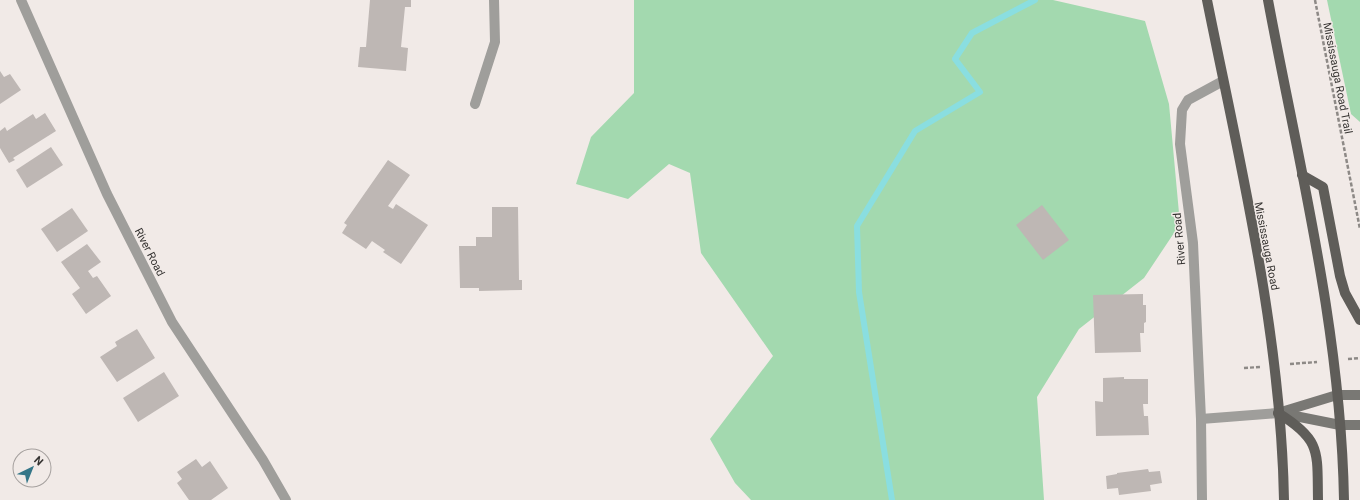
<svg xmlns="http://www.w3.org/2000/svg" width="1360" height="500" viewBox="0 0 1360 500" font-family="Roboto,sans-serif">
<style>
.green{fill:#a3d9af}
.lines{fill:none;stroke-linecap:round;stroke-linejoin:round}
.stream{stroke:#8adee0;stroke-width:6}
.building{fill:#beb7b4}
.path{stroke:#8d8986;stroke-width:2.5;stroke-dasharray:4 2;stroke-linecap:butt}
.minor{stroke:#9f9e9b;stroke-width:10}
.secondary{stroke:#797874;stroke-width:10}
.primary{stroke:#5f5d59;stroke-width:10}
.labels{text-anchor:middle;stroke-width:3;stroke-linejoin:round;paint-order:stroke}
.street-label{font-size:11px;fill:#343230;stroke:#f1eae7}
</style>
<rect width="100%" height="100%" fill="#f1eae7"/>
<g class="green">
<polygon points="634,0 1053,0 1145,21 1169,104 1180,224 1144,278 1079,329 1037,397 1044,500 751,500 735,483 710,439 773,356 701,253 690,173 669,164 628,199 576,184 591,137 634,93"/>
<polygon points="1327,0 1360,0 1360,122 1351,114"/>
</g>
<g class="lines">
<polyline class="stream" points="892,500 859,292 857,226 915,131 980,92 955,59 972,33 1035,0"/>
</g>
<g class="building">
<polygon points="370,0 411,0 411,7 405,7 401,47 408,48 406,71 358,67 360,47 366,47"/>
<polygon points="0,71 4,77 10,74 21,90 0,104"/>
<polygon points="45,113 56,131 13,158 15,160 9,163 0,148 0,131 5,127 7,131 33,114 36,119"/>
<polygon points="51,147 63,165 27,188 16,170"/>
<polygon points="388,160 410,175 388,206 393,209 396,204 428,225 401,264 383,252 385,250 372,241 366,249 342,233 347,225 344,223"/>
<polygon points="1042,205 1069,240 1043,260 1016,225"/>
<polygon points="492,207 518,207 519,280 522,280 522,290 479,291 479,288 460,288 459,246 476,246 476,237 492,237"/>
<polygon points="72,208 88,231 57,252 41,229"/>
<polygon points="87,244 101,262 88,271 93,278 97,276 111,296 86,314 72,294 80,288 61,262"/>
<polygon points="1143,294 1143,305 1146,305 1146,322 1144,323 1144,333 1140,333 1141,352 1095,353 1093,295"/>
<polygon points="137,329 155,358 117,382 100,357 117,346 115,342"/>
<polygon points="164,372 179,396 138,422 123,398"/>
<polygon points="1124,377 1124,379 1148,379 1148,404 1143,404 1144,416 1148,416 1149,435 1096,436 1095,401 1103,402 1103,378"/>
<polygon points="196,459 202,467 210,461 228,488 211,500 189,500 177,483 182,479 177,472"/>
<polygon points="1148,469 1149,472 1160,471 1162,483 1150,485 1151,491 1119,495 1118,488 1107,489 1106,476 1117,474 1117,473"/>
</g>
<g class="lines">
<g class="path">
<polyline points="1315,0 1360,229"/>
<polyline points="1348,359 1360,358"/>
<polyline points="1290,364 1317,362"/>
<polyline points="1244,368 1260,367"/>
</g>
<g class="minor">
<polyline points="21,0 107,194 172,322 263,460 286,500"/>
<polyline points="475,104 495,42 494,0"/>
<polyline points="1201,419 1278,413"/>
<polyline points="1202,500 1201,419 1193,243 1180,144 1182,110 1188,100 1223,81"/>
</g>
<g class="secondary">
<polyline points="1278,413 1337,395 1360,395"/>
<polyline points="1280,413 1340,425 1360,425"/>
</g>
<g class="primary">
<path d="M1207,0c33,164 74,332 77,500"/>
<path d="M1268,0c31,166 73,330 76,500"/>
<polyline points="1302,175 1323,187 1340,276 1345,293 1360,320"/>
<path d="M1278,413c44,27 39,39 40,87"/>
</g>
</g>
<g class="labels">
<g class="street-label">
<text transform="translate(1338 78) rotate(79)" y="4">Mississauga Road Trail</text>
<text transform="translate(1179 239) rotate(-95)" y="4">River Road</text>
<text transform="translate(1267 246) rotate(79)" y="4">Mississauga Road</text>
<text transform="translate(150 252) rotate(63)" y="4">River Road</text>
</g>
</g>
<g transform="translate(32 468) rotate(43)"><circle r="19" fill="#f1eae7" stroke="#a5a09e"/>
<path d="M0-3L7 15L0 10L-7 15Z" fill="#347688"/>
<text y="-6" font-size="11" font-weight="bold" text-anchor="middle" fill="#343230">N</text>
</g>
</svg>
